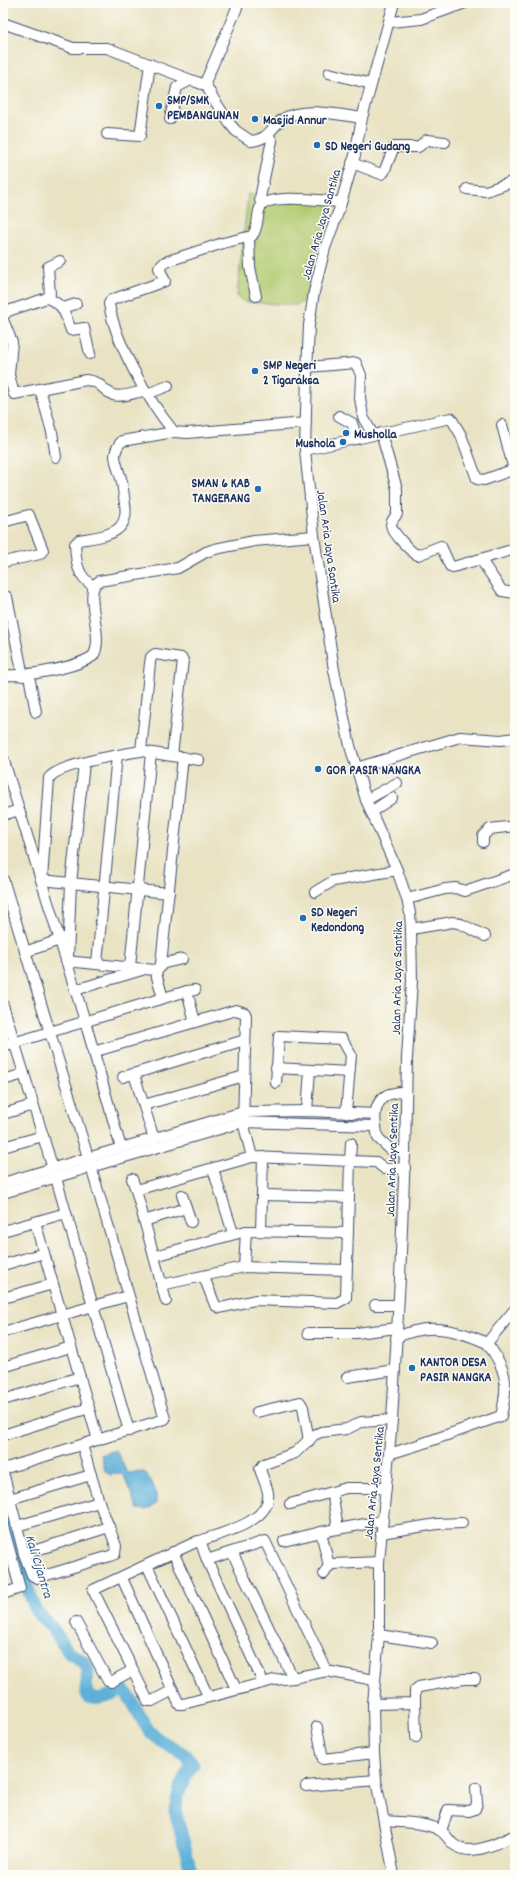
<svg xmlns="http://www.w3.org/2000/svg" width="518" height="1878" viewBox="0 0 518 1878" font-family="Dekko,sans-serif">
<style>
.green{fill:#b3ca6f;stroke:#677c66}
.water{fill:#5eb0d9;stroke:#3c709c}
.lines{fill:none;stroke-linecap:round;stroke-linejoin:round}
.river{stroke:#5eb0d9;stroke-width:13}
.minor-casing{stroke:#3a4a6d;stroke-width:12}
.minor{stroke:#fff;stroke-width:10}
.poi-dot{fill:#1f6fb2;stroke:#fdfcf7;stroke-width:1.5}
.labels{text-anchor:middle;stroke-width:3;stroke-linejoin:round;paint-order:stroke}
.poi-label{font-size:13px;font-weight:bold;fill:#1b2f5e;stroke:#fdfcf7;text-anchor:start}
.street-label{font-size:13px;fill:#1b2f5e;stroke:#fdfcf7}
.water-label{font-size:14px;font-style:italic;fill:#325c89;stroke:#fdfcf7}
</style>
<rect width="100%" height="100%" fill="#fdfcf7"/>
<filter id="ink" filterUnits="userSpaceOnUse"><feTurbulence type="fractalNoise" baseFrequency=".025" numOctaves="2"/><feDisplacementMap in="SourceGraphic" scale="8" xChannelSelector="R" yChannelSelector="G"/><feConvolveMatrix kernelMatrix="1 2 1 2 8 2 1 2 1" color-interpolation-filters="sRGB"/></filter>
<filter id="wash" filterUnits="userSpaceOnUse"><feTurbulence type="fractalNoise" baseFrequency=".012" numOctaves="4" result="noise"/><feDisplacementMap in="SourceGraphic" scale="16" xChannelSelector="R" yChannelSelector="G"/><feGaussianBlur stdDeviation="0.9" result="paint"/><feColorMatrix in="noise" values="0 0 0 0 0 0 0 0 0 0 0 0 0 0 0 0 0 1.4 0 .05"/><feComposite in="paint" operator="in"/></filter>
<g filter="url(#wash)">
<rect width="100%" height="100%" fill="#e9e3c3"/>
<polygon class="green" points="248,194 333,201 306,300 296,305 244,302 237,296"/>
<path class="water" d="M116,1450l11,23 17,-1c9,9 13,19 12,32l-10,6 -9,-1 -13,-33 -5,-3 -9,2 -5,-4 -4,-16z"/>
<g class="lines">
<path class="river" d="M3,1499l22,82 11,30 15,15 18,27 14,8 5,8 -2,21 2,7c13,4 23,-1 34,-8 14,12 17,31 29,44 13,13 34,16 42,32l-6,8 -7,15 -5,22 17,65"/>
</g>
</g>
<g filter="url(#ink)">
<g class="lines">
<g class="minor-casing">
<g id="minor">
<path d="M239,3l-34,80 8,15 17,26 6,7 15,10c19,-2 19,-13 32,-22 19,-13 58,-4 79,-1"/>
<polyline points="390,22 421,19 465,3"/>
<polyline points="3,23 73,48 107,48 191,80 202,84 205,83"/>
<polyline points="329,73 371,84"/>
<polyline points="170,119 177,87 191,80"/>
<polyline points="107,134 140,136 150,64"/>
<polyline points="352,163 381,174 384,172 394,147 418,147 427,140 445,142"/>
<polyline points="467,189 486,191 515,181"/>
<polyline points="261,206 260,198 271,145 272,141 268,135"/>
<polyline points="249,238 250,267 256,296"/>
<polyline points="47,298 50,294 48,267 60,261"/>
<polyline points="63,308 76,304"/>
<path d="M3,316l5,-5 39,-13c19,8 17,15 24,32l13,-2 6,26"/>
<path d="M3,320l9,22 -3,33 5,19 72,-14c15,1 16,10 27,15 9,3 23,-3 31,-4"/>
<polyline points="308,367 356,363 361,375 360,398 363,417 373,435"/>
<polyline points="40,389 52,432 56,457"/>
<polyline points="147,394 168,386"/>
<polyline points="339,416 352,423 357,439"/>
<path d="M306,423l-119,10 -13,-1c-26,-32 -58,-87 -65,-128l2,-4 54,-19 -6,-13 6,-6 58,-19 29,-7c8,-10 4,-23 9,-30 11,-13 63,-5 80,-4"/>
<polyline points="502,425 514,470"/>
<path d="M381,433l16,56v25c-3,4 -6,7 -6,11 1,7 21,29 27,30l23,-9 9,20 3,1 62,-18"/>
<polyline points="305,450 451,418 461,435 477,479 484,480 515,469"/>
<polyline points="3,522 29,515 43,550 40,554 3,562"/>
<polyline points="481,560 502,591 515,593"/>
<path d="M94,586c-17,-9 -18,-24 -19,-42l4,-4c24,-4 51,-5 46,-36 -1,-7 -2,-15 -3,-22 -2,-8 -7,-19 -7,-27 1,-6 3,-10 7,-14l52,-9"/>
<polyline points="3,597 7,597 23,676"/>
<path d="M3,675c21,2 73,-7 90,-19 13,-19 -12,-65 6,-75l79,-13 28,-16 9,-3 39,-8 60,-5"/>
<polyline points="29,676 36,712"/>
<polyline points="146,752 199,760"/>
<polyline points="3,758 85,1021 121,1148"/>
<polyline points="356,768 460,737 501,740 515,738"/>
<polyline points="366,800 397,783"/>
<polyline points="371,812 392,798"/>
<polyline points="3,815 19,810"/>
<polyline points="483,842 483,836 490,829 515,826"/>
<polyline points="3,879 91,1167 165,1419 3,1469"/>
<polyline points="41,880 169,893"/>
<path d="M42,880l7,-102c10,-14 74,-24 92,-27l9,-88 1,-6 4,-3 26,4 2,2 -11,96"/>
<polyline points="315,892 333,881 397,870"/>
<polyline points="407,899 445,889 456,888 465,891 515,874"/>
<polyline points="411,929 453,922 461,924 485,936"/>
<polyline points="25,952 65,938"/>
<polyline points="68,957 71,883 84,763"/>
<polyline points="66,961 155,970 163,998"/>
<polyline points="97,963 117,755"/>
<polyline points="161,964 182,959"/>
<polyline points="130,967 151,753"/>
<polyline points="155,970 160,968 161,964 183,757"/>
<polyline points="75,990 142,970"/>
<polyline points="187,991 195,1022"/>
<polyline points="3,1005 53,1169"/>
<polyline points="3,1046 187,991 195,990"/>
<polyline points="93,1052 236,1010 245,1013 246,1016 243,1122 252,1157 136,1190 166,1301"/>
<polyline points="276,1068 349,1072"/>
<polyline points="134,1074 154,1139"/>
<polyline points="123,1077 245,1040"/>
<polyline points="3,1080 24,1074"/>
<polyline points="276,1083 279,1036 342,1039 351,1055 346,1113"/>
<polyline points="144,1105 244,1076"/>
<polyline points="307,1111 310,1070"/>
<polyline points="3,1114 33,1105"/>
<polyline points="351,1143 350,1161 376,1162 385,1169 405,1168"/>
<polyline points="3,1147 43,1136"/>
<path d="M405,1153l-15,-4 -12,-11c-3,-14 -7,-34 9,-43 5,-2 13,-3 19,-4"/>
<polyline points="213,1169 233,1233"/>
<polyline points="56,1178 129,1431"/>
<polyline points="132,1179 136,1190"/>
<polyline points="3,1183 243,1112 307,1111 375,1114"/>
<polyline points="3,1193 243,1122 375,1126"/>
<polyline points="182,1195 191,1222"/>
<polyline points="262,1195 349,1197"/>
<polyline points="144,1221 186,1208"/>
<polyline points="35,1222 98,1440"/>
<polyline points="3,1231 66,1213"/>
<polyline points="261,1231 263,1157"/>
<polyline points="155,1256 246,1231 348,1233"/>
<polyline points="3,1265 44,1253"/>
<polyline points="244,1267 246,1231"/>
<polyline points="204,1277 215,1305 220,1308 255,1300 337,1303 346,1298 350,1161 252,1157"/>
<polyline points="161,1285 244,1267 346,1270"/>
<polyline points="3,1298 53,1284"/>
<polyline points="375,1305 398,1305"/>
<polyline points="3,1332 128,1296"/>
<polyline points="308,1333 356,1333 397,1328"/>
<path d="M396,1338c31,-16 60,-9 91,5"/>
<polyline points="3,1367 71,1347"/>
<polyline points="347,1377 395,1370"/>
<polyline points="3,1400 80,1377"/>
<polyline points="257,1412 300,1402 303,1407 309,1441"/>
<polyline points="3,1435 89,1408"/>
<path d="M389,1454l32,-10 80,-28c8,-33 6,-46 -14,-73l28,-34"/>
<polyline points="3,1472 24,1554 109,1527 99,1502 82,1445"/>
<polyline points="332,1492 346,1488 386,1488"/>
<polyline points="3,1501 91,1475"/>
<polyline points="290,1504 332,1492 338,1528"/>
<polyline points="3,1526 20,1588 3,1594"/>
<polyline points="17,1526 99,1502"/>
<polyline points="381,1533 437,1524 462,1523"/>
<path d="M200,1541c21,-8 72,-19 68,-48 -1,-8 -6,-16 -8,-24l4,-5 31,-11 19,-18 7,-3 26,-3 14,-7 31,-2"/>
<polyline points="284,1541 321,1532"/>
<polyline points="173,1552 236,1689"/>
<polyline points="232,1552 293,1678"/>
<polyline points="24,1554 32,1575 37,1578 110,1556 115,1554 116,1546 109,1527"/>
<polyline points="207,1560 265,1541 327,1671"/>
<polyline points="147,1565 208,1696"/>
<polyline points="329,1566 321,1532 382,1521"/>
<polyline points="324,1574 328,1567 333,1564 379,1562"/>
<polyline points="122,1578 179,1704 183,1704 274,1680 293,1678 327,1671 374,1680"/>
<polyline points="76,1622 108,1681 111,1682 133,1670 148,1701 152,1701 173,1690"/>
<polyline points="379,1635 432,1643"/>
<polyline points="133,1670 93,1590 198,1541 201,1543 207,1560 263,1682"/>
<polyline points="415,1703 416,1737"/>
<polyline points="373,1704 415,1703 415,1690 419,1687 464,1679 475,1679"/>
<polyline points="317,1727 323,1759 374,1753"/>
<polyline points="306,1786 376,1780"/>
<path d="M384,1821c16,1 43,1 57,10 6,4 9,12 15,15 17,11 44,-4 59,-11"/>
<polyline points="441,1831 448,1810 469,1811 475,1809 477,1803 476,1788"/>
<polyline points="394,1875 376,1780 374,1753 373,1704 379,1635 379,1562 392,1420 400,1278 405,1153 407,1058 412,981 411,929 410,913 407,899 397,870 366,800 350,746 334,670 314,536 305,450 307,374 309,325 314,292 325,248 339,210 355,155 362,118 394,3"/>
</g>
</g>
<use href="#minor" class="minor"/>
</g>
</g>
<g class="poi-dot">
<circle cx="159" cy="106" r="4"/>
<circle cx="255" cy="119" r="4"/>
<circle cx="317" cy="145" r="4"/>
<circle cx="255" cy="371" r="4"/>
<circle cx="346" cy="433" r="4"/>
<circle cx="343" cy="442" r="4"/>
<circle cx="258" cy="489" r="4"/>
<circle cx="318" cy="769" r="4"/>
<circle cx="303" cy="918" r="4"/>
<circle cx="412" cy="1368" r="4"/>
</g>
<g class="labels">
<g class="poi-label">
<text x="167" y="104">SMP/SMK<tspan x="167" dy="15">PEMBANGUNAN</tspan></text>
<text x="263" y="124">Masjid Annur</text>
<text x="325" y="150">SD Negeri Gudang</text>
<text x="263" y="369">SMP Negeri<tspan x="263" dy="15">2 Tigaraksa</tspan></text>
<text x="354" y="438">Musholla</text>
<text x="335" y="447" text-anchor="end">Mushola</text>
<text x="250" y="487" text-anchor="end">SMAN 6 KAB<tspan x="250" dy="15">TANGERANG</tspan></text>
<text x="326" y="774">GOR PASIR NANGKA</text>
<text x="311" y="916">SD Negeri<tspan x="311" dy="15">Kedondong</tspan></text>
<text x="420" y="1366">KANTOR DESA<tspan x="420" dy="15">PASIR NANGKA</tspan></text>
</g>
<g class="street-label">
<text transform="translate(320 224) rotate(-74)" y="5">Jalan Aria Jaya Santika</text>
<text transform="translate(330 546) rotate(82)" y="5">Jalan Aria Jaya Santika</text>
<text transform="translate(396 978) rotate(-89)" y="5">Jalan Aria Jaya Santika</text>
<text transform="translate(391 1160) rotate(-88)" y="5">Jalan Aria Jaya Sentika</text>
<text transform="translate(373 1483) rotate(-84)" y="5">Jalan Aria Jaya Sentika</text>
</g>
<g class="water-label">
<text transform="translate(40 1566) rotate(73)" y="5">Kali Cijantra</text>
</g>
</g>
<rect width="518" height="1878" fill="none" stroke="#fdfcf7" stroke-width="16"/>
</svg>
